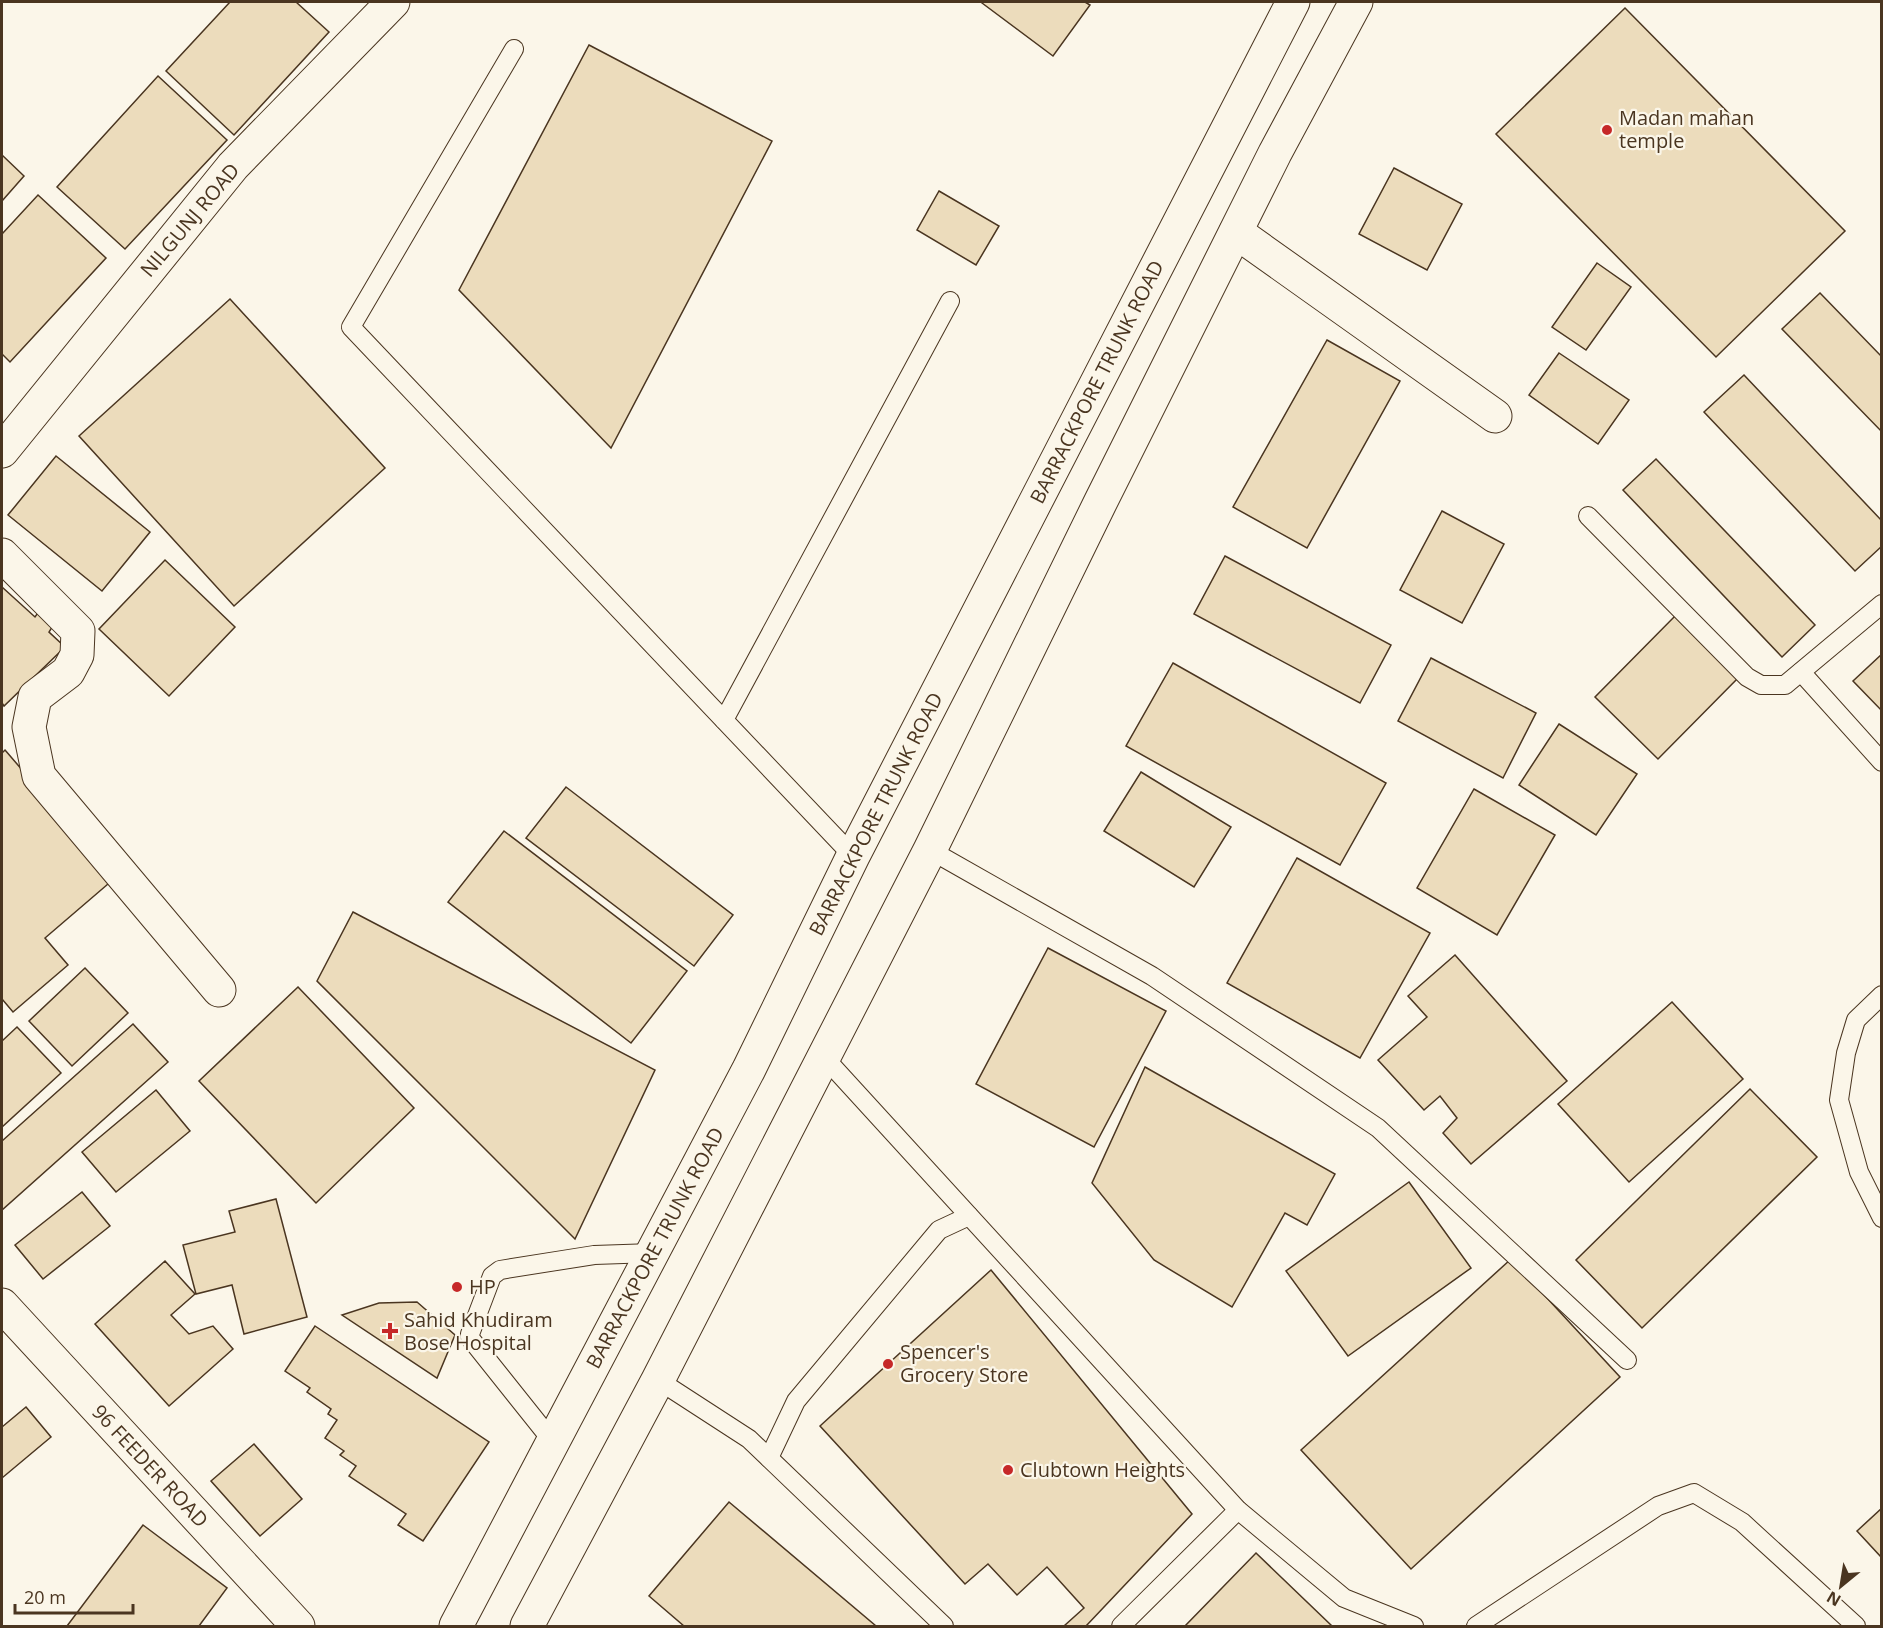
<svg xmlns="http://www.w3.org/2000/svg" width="1883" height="1628" viewBox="0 0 1883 1628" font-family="'Open Sans',sans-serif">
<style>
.building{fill:#ecdcbc;stroke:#4a3520;stroke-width:1.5}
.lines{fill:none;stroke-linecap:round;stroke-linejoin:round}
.lane-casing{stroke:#4a3520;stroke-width:20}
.street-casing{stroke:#4a3520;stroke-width:35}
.secondary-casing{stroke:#4a3520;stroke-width:35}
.primary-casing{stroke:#4a3520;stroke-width:35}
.lane{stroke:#fbf6e9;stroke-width:18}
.street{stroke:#fbf6e9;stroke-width:33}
.secondary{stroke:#fbf6e9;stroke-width:33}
.primary{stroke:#fbf6e9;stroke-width:33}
.poi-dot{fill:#c62828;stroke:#fbf6e9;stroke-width:2}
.labels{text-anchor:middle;stroke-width:4.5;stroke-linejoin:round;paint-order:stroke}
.poi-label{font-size:20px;fill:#4a3520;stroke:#fbf6e9;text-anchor:start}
.street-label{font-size:20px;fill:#4a3520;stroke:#fbf6e9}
</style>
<rect width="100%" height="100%" fill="#fbf6e9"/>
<g class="building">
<polygon points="230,2 296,2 329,32 234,135 166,71"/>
<polygon points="983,2 1085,2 1090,5 1053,56 982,3"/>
<polygon points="1625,8 1845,231 1716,357 1496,134"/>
<polygon points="589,45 772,141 611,448 459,290"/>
<polygon points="158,76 227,140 125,249 57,187"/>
<polygon points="2,155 24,176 2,201"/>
<polygon points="1394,168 1462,204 1427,270 1359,234"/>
<polygon points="939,191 999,226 976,265 917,230"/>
<polygon points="38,195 106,258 10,362 2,354 2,234"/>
<polygon points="1597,263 1631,287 1586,350 1552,327"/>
<polygon points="1820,293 1882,357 1882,432 1782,329"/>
<polygon points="230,299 385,468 234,606 79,436"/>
<polygon points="1327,340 1400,381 1307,548 1233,507"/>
<polygon points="1559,353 1629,400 1598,444 1529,395"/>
<polygon points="1744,375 1882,521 1882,546 1855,571 1704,412"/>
<polygon points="56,456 150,532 102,591 8,515"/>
<polygon points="1656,459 1815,625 1782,657 1623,490"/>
<polygon points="1442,511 1504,544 1462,623 1400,590"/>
<polygon points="1225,556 1391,645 1360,703 1194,614"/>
<polygon points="165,560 235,627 169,696 99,629"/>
<polygon points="2,587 35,617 40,610 54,624 49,632 65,647 4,706 2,703"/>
<polygon points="1676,615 1739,677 1658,759 1595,697"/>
<polygon points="1882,654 1882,711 1853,681"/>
<polygon points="1431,658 1536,713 1503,778 1398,721"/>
<polygon points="1173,663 1386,783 1340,865 1126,746"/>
<polygon points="1559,724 1637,774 1596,835 1519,785"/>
<polygon points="5,750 115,878 45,938 68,965 13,1012 2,999 2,753"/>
<polygon points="1141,772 1231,827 1194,887 1104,831"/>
<polygon points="566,787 733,915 694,966 526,838"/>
<polygon points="1474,789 1555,835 1497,935 1417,888"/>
<polygon points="504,831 687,971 631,1043 448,902"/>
<polygon points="1297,858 1430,933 1360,1058 1227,983"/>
<polygon points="353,912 655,1070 575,1239 317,981"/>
<polygon points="1048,948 1166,1011 1094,1147 976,1084"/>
<polygon points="1455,955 1567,1081 1471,1164 1443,1133 1457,1118 1440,1096 1424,1110 1378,1060 1427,1017 1408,996"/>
<polygon points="85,968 128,1013 72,1066 29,1021"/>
<polygon points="298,987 414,1108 316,1203 199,1081"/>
<polygon points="1672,1002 1743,1079 1629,1182 1558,1104"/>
<polygon points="133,1024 168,1062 2,1210 2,1141"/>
<polygon points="17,1027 61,1073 2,1127 2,1041"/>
<polygon points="1145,1067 1335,1174 1307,1225 1285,1213 1232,1307 1154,1260 1092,1183"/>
<polygon points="1750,1089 1817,1157 1642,1328 1576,1260"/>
<polygon points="156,1090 190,1131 116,1192 82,1152"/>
<polygon points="1409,1182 1471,1268 1348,1356 1286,1271"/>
<polygon points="82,1192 110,1226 43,1279 15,1245"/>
<polygon points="276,1199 307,1317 244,1334 232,1285 196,1294 183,1245 235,1232 229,1211"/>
<polygon points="1511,1259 1620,1377 1411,1569 1301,1450"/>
<polygon points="165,1261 195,1294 171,1315 189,1334 213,1326 233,1349 169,1406 95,1324"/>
<polygon points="991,1270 1192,1514 1086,1626 1064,1626 1084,1608 1047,1567 1017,1595 988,1564 965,1584 820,1426"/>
<polygon points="417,1302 455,1335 437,1378 342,1315 379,1303"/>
<polygon points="315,1326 489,1442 423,1541 398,1525 406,1514 349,1476 356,1466 340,1455 344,1451 325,1438 337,1420 328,1414 331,1409 307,1392 310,1388 285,1371"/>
<polygon points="26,1407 51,1437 2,1478 2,1427"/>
<polygon points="254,1444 302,1499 260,1536 211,1481"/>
<polygon points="729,1502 876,1626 684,1626 649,1596"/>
<polygon points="1882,1508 1882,1558 1857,1531"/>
<polygon points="143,1525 227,1588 199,1626 67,1626"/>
<polygon points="1256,1553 1332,1626 1185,1626"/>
</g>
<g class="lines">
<g class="lane-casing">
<g id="lane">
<polyline points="514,49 351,327 853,856"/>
<polyline points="1588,516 1747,677 1761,685 1785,685 1882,604"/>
<polyline points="1801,672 1882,762"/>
<polyline points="724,720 950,301"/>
<polyline points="930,850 1152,976 1378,1128 1627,1360"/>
<polyline points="1882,995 1856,1020 1846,1053 1839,1100 1859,1172 1882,1218"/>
<polyline points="824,1057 1238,1510 1344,1598 1414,1626"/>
<polyline points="658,1380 749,1439 944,1626"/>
<polyline points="553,1442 470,1338 470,1334 492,1276 500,1270 594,1255 653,1253"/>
<polyline points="769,1458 796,1401 939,1230 969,1216"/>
<polyline points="1121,1626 1238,1510"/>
<polyline points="1476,1626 1658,1506 1694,1493 1742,1522 1856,1626"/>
</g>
</g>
<g class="street-casing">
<g id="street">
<polyline points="1236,232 1495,416"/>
<polyline points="2,555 78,631 77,655 68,672 35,697 29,727 39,776 219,990"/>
</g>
</g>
<g class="secondary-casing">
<polyline id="secondary" points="2,451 233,166 393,2"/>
</g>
<g class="primary-casing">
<g id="primary">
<polyline points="2,1305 298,1626"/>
<polyline points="456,1626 749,1069 853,856 1293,2"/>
<polyline points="527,1626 658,1380 930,850 1100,503 1275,153 1356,2"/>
</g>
</g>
<use href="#lane" class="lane"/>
<use href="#street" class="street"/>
<use href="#secondary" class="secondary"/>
<use href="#primary" class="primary"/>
</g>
<g class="poi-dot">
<circle cx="1607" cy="130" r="6"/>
<circle cx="457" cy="1287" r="6"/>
<path d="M387 1322h6v6h6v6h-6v6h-6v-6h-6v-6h6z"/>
<circle cx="888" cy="1364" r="6"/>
<circle cx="1008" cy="1470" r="6"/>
</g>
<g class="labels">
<g class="poi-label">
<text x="1619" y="125">Madan mahan<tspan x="1619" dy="23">temple</tspan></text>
<text x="469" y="1294">HP</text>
<text x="404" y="1327">Sahid Khudiram<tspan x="404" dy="23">Bose Hospital</tspan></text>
<text x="900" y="1359">Spencer's<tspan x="900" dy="23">Grocery Store</tspan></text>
<text x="1020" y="1477">Clubtown Heights</text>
</g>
<g class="street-label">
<text transform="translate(190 220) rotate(-50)" y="7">NILGUNJ ROAD</text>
<text transform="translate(1097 382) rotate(-63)" y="7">BARRACKPORE TRUNK ROAD</text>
<text transform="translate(876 814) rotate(-63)" y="7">BARRACKPORE TRUNK ROAD</text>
<text transform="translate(655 1248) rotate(-62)" y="7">BARRACKPORE TRUNK ROAD</text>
<text transform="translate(150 1466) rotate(47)" y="7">96 FEEDER ROAD</text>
</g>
</g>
<rect width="1883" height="1628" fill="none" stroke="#4a3520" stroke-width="6"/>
<g transform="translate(1841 1586) rotate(210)" stroke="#fbf6e9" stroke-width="4.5" paint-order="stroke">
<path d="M0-4.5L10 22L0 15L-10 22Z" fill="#4a3520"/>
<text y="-9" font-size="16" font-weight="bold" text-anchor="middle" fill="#4a3520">N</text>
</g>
<path d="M15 1604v9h118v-9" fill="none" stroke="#4a3520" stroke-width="3"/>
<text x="24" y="1604" font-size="18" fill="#4a3520" stroke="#fbf6e9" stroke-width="4.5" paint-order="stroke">20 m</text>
</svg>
